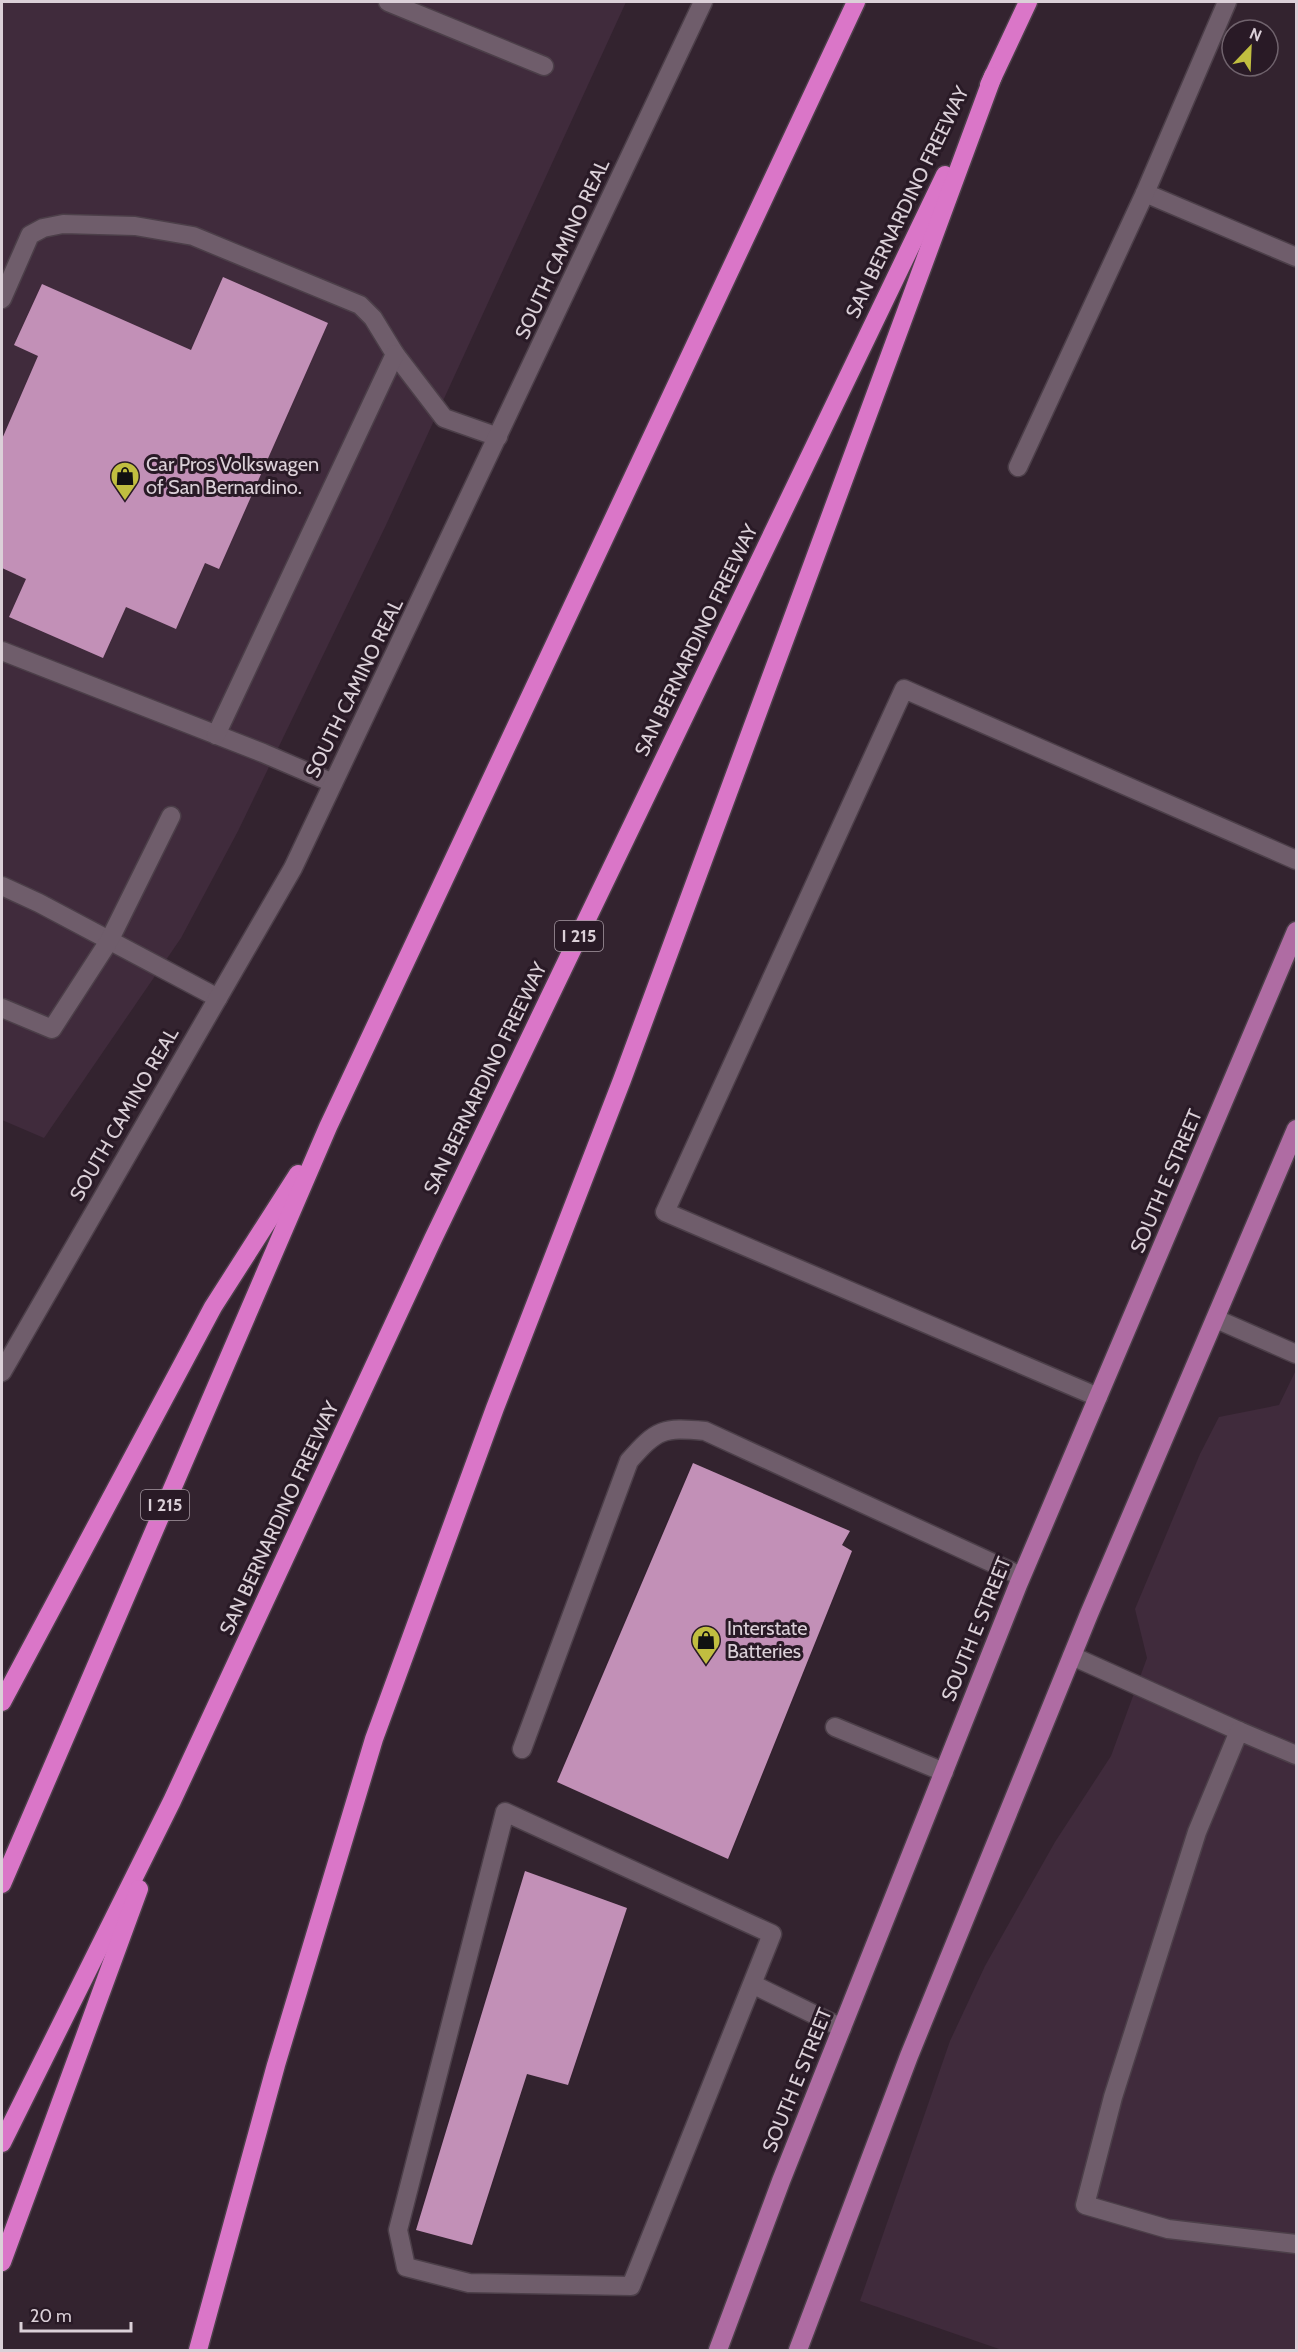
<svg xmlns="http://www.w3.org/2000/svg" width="1298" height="2352" viewBox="0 0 1298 2352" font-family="Cabin,sans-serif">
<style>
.built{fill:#402b3c}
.building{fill:#c290b7}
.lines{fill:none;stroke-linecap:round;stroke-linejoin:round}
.minor-casing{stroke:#4c3f49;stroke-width:21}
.major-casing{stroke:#4c3f49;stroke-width:21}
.highway-casing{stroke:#4c3f49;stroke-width:21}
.minor{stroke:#6f5d6b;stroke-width:18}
.major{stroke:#af6ca3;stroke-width:18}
.highway{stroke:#da76c8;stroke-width:18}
.labels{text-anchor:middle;stroke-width:6;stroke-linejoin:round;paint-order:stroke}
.shield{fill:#291a26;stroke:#a699a3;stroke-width:1.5}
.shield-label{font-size:18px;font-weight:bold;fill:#dbd0d8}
.street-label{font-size:20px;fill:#dbd0d8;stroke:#291a26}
.poi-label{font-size:20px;fill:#dbd0d8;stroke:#291a26;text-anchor:start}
</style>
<rect width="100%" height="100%" fill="#33232f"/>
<g class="built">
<polygon points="2,2 626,2 386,525 238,831 181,938 44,1138 2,1120"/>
<polygon points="1296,1370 1296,2350 1002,2350 860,2301 950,2041 985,1966 1055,1842 1111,1756 1147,1658 1135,1609 1200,1454 1219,1417 1279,1405"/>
</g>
<g class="building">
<polygon points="223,277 328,323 219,569 205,563 176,629 126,607 103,658 9,617 26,579 2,568 2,439 38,356 14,345 42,284 191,350"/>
<polygon points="693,1463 850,1531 842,1545 852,1551 728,1859 557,1782"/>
<polygon points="525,1871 627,1908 568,2085 527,2074 472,2245 416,2230"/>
</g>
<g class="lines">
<g class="minor-casing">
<g id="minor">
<polyline points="388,2 544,66"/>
<polyline points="1145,193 1296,257"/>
<polyline points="2,299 30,235 43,228 63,224 135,226 193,236 360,305 373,318 395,354 444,418 498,437"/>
<polyline points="1018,467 1145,193 1227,2"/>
<polyline points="2,651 263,753 333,783"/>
<polyline points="216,735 395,354"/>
<polyline points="2,886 39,903 218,998"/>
<polyline points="2,1008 52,1029 109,941 171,816"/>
<polyline points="1216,1319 1296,1354"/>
<polyline points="2,1372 293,868 703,2"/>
<polyline points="1098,1397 665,1212 904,689 1296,860"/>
<polyline points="1072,1656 1239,1731"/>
<polyline points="835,1727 944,1772"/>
<path d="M522,1749l107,-288c28,-32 34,-34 76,-30l316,145"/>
<polyline points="1296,1755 1239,1731 1197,1832 1113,2097 1085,2205 1168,2229 1296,2244"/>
<polyline points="752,1984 772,1934 505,1812 398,2230 406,2267 469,2283 631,2286 752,1984 842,2028"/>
</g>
</g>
<g class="major-casing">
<g id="major">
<polyline points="718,2350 781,2181 1018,1585 1296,931"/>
<polyline points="798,2350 909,2056 1089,1614 1296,1129"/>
</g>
</g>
<g class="highway-casing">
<g id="highway">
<polyline points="989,85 1028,2"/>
<polyline points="2,1702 213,1307 298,1174"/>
<polyline points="2,1884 328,1127 856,2"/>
<polyline points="2,2143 172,1801 433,1239 945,175"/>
<polyline points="2,2262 139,1889"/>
<polyline points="198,2350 276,2065 374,1739 495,1408 622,1080 993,76"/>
</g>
</g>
<use href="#minor" class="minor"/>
<use href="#major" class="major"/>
<use href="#highway" class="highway"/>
</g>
<defs>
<g id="shop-pin" transform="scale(1.5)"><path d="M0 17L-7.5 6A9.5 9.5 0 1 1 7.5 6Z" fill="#c1be40" stroke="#291a26"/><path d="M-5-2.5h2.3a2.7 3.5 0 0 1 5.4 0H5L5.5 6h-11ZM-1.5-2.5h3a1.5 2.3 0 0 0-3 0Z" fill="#111"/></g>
</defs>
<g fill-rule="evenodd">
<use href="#shop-pin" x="125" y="476"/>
<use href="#shop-pin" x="706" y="1640"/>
</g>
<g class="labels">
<g class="shield">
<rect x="555" y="921" width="48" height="30" rx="4.5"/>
<rect x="141" y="1490" width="48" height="30" rx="4.5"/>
</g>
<g class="shield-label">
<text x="579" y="942">I 215</text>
<text x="165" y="1511">I 215</text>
</g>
<g class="street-label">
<text transform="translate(907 202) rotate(-64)" y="7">SAN BERNARDINO FREEWAY</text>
<text transform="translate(562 249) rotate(-65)" y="7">SOUTH CAMINO REAL</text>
<text transform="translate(696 640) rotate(-64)" y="7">SAN BERNARDINO FREEWAY</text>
<text transform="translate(354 688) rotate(-64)" y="7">SOUTH CAMINO REAL</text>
<text transform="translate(485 1078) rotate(-64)" y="7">SAN BERNARDINO FREEWAY</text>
<text transform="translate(124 1114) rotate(-60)" y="7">SOUTH CAMINO REAL</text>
<text transform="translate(1166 1181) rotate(-67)" y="7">SOUTH E STREET</text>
<text transform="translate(279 1518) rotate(-65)" y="7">SAN BERNARDINO FREEWAY</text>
<text transform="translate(976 1629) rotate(-68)" y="7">SOUTH E STREET</text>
<text transform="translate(797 2080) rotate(-68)" y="7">SOUTH E STREET</text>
</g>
<g class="poi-label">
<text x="146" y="471">Car Pros Volkswagen<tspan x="146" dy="23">of San Bernardino.</tspan></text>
<text x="727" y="1635">Interstate<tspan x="727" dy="23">Batteries</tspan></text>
</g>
</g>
<rect width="1298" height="2352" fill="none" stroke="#dbd0d8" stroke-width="6"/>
<g transform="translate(1250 48) rotate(23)"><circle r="28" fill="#291a26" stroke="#70636d" stroke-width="1.5"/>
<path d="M0-4.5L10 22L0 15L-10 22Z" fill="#c1be40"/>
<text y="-9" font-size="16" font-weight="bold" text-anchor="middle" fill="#dbd0d8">N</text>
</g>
<path d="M21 2322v9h110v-9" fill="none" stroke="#dbd0d8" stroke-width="3"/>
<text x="30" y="2322" font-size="18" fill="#dbd0d8" stroke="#291a26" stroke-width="4.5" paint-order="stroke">20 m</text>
</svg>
